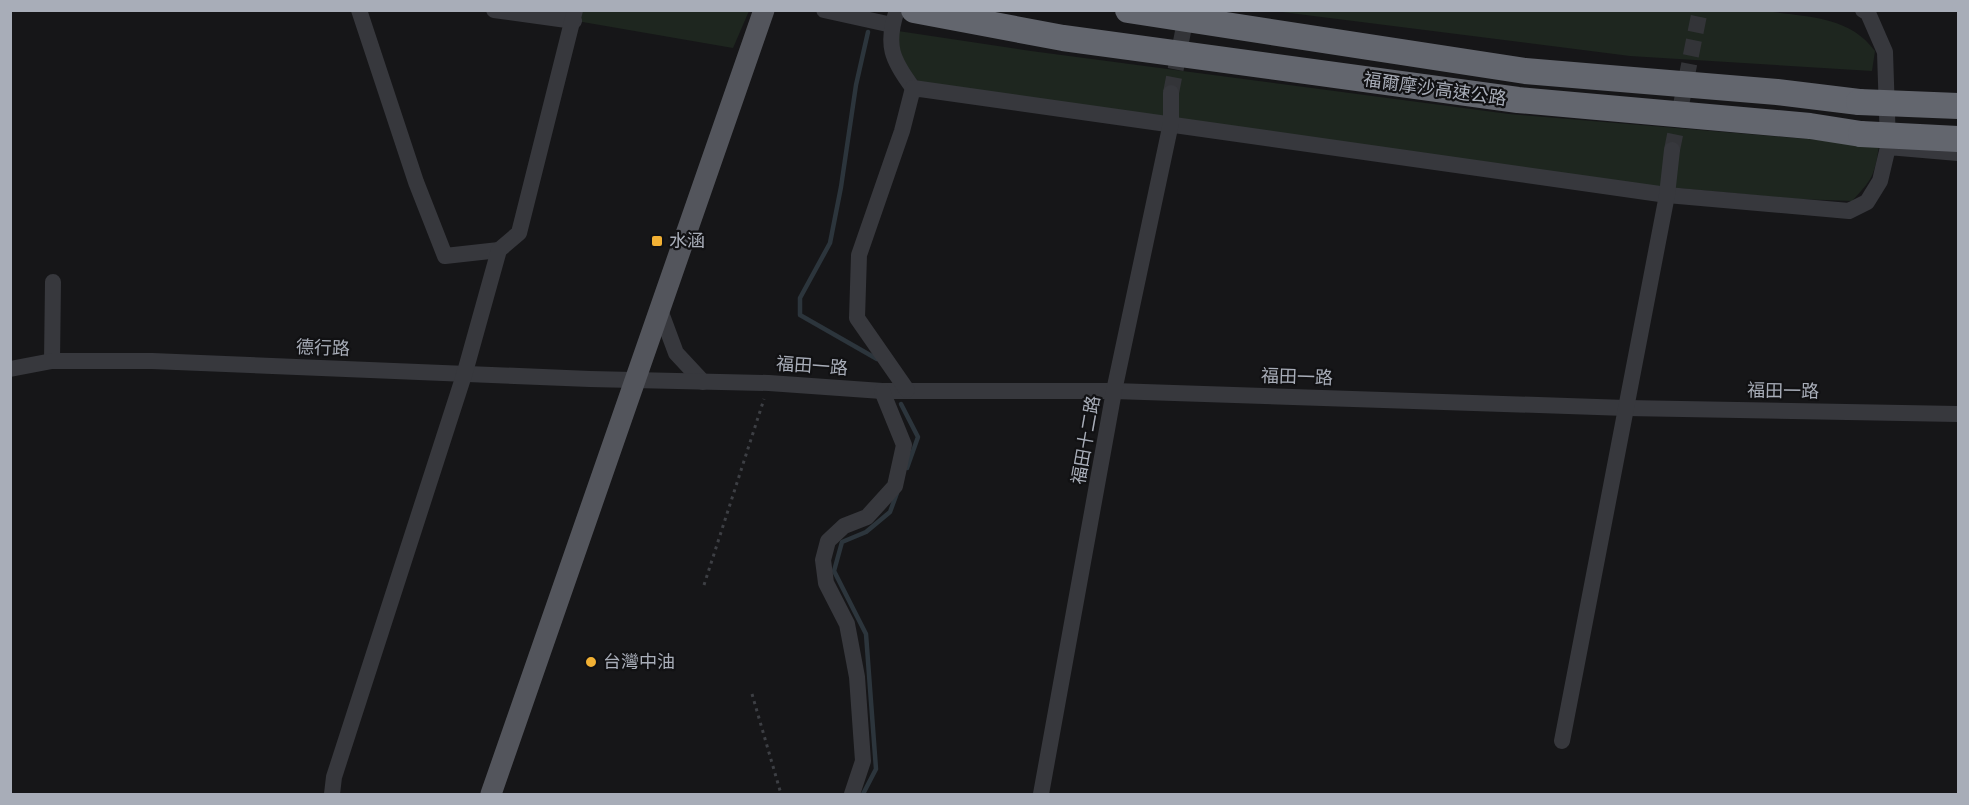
<svg xmlns="http://www.w3.org/2000/svg" width="1969" height="805" viewBox="0 0 1969 805" font-family="Rubik,'Noto Sans TC',sans-serif">
<style>
.green{fill:#1e261f}
.lines{fill:none;stroke-linecap:round;stroke-linejoin:round}
.stream{stroke:#2c353c;stroke-width:4.5}
.minor-tunnel{stroke:#333438;stroke-width:16;stroke-dasharray:16 8;stroke-linecap:butt}
.path{stroke:#3d3f44;stroke-width:3;stroke-dasharray:3 4.5;stroke-linecap:butt}
.minor{stroke:#37383d;stroke-width:16}
.major{stroke:#53555c;stroke-width:21}
.highway{stroke:#63666e;stroke-width:26}
.highway-bridge{stroke:#63666e;stroke-width:26}
.poi-dot{fill:#f2b134;stroke:#111113;stroke-width:2}
.labels{text-anchor:middle;stroke-width:4.5;stroke-linejoin:round;paint-order:stroke}
.street-label{font-size:18px;fill:#a8adb8;stroke:#111113}
.poi-label{font-size:18px;fill:#a8adb8;stroke:#111113;text-anchor:start}
</style>
<rect width="100%" height="100%" fill="#161618"/>
<g class="green">
<polygon points="519,11 749,11 733,48"/>
<path d="M1274,11h492c39,6 83,4 109,40l-3,20 -242,-15z"/>
<path d="M898,31l133,20 478,63 370,31c-4,30 -7,35 -27,56l-55,-2 -162,-15 -710,-98c-19,-13 -28,-32 -27,-55z"/>
</g>
<g class="lines">
<g class="stream">
<polyline points="868,32 856,85 841,187 830,243 800,298 800,315 877,359"/>
<polyline points="901,404 918,437 907,468"/>
<polyline points="863,794 876,769 866,634 834,571 842,542 866,532 890,512 897,493"/>
</g>
<g class="minor-tunnel">
<polyline points="1171,93 1187,11"/>
<polyline points="1672,150 1700,10"/>
</g>
<g class="path">
<polyline points="704,585 764,399"/>
<polyline points="752,694 781,794"/>
</g>
<g class="minor">
<polyline points="359,10 416,182 445,256 499,250"/>
<polyline points="494,10 574,21"/>
<polyline points="824,10 892,25"/>
<path d="M897,10c-12,35 -5,50 16,78"/>
<polyline points="1863,10 1868,13 1885,52 1888,144"/>
<polyline points="660,310 676,353 703,382"/>
<polyline points="52,361 53,282"/>
<polyline points="10,369 52,361 152,361 590,379 769,383 882,391 1114,391 1626,408 1958,414"/>
<polyline points="907,390 857,318 859,255 902,131 913,88 1667,195 1849,211 1867,202 1880,181 1888,147 1958,153"/>
<polyline points="1562,741 1667,195 1672,150"/>
<polyline points="332,794 334,777 465,372 499,250 519,233 575,10"/>
<polyline points="852,794 863,761 857,677 847,624 826,583 823,560 828,541 844,526 867,517 895,486 904,445 882,391"/>
<polyline points="1041,794 1114,391 1171,123 1171,93"/>
</g>
<polyline class="major" points="491,794 764,10"/>
<g class="highway">
<polyline points="914,10 1063,38 1518,100 1810,126 1861,134"/>
<polyline points="1128,10 1525,71 1777,92 1859,102"/>
</g>
<g class="highway-bridge">
<polyline points="1859,102 1958,106"/>
<polyline points="1861,134 1958,139"/>
</g>
</g>
<g class="poi-dot">
<rect x="651" y="235" width="12" height="12" rx="3"/>
<circle cx="591" cy="662" r="6"/>
</g>
<g class="labels">
<g class="street-label">
<text transform="translate(1435 89) rotate(8)" y="6">福爾摩沙高速公路</text>
<text transform="translate(323 348) rotate(2)" y="6">德行路</text>
<text transform="translate(812 366) rotate(4)" y="6">福田一路</text>
<text transform="translate(1297 377) rotate(2)" y="6">福田一路</text>
<text transform="translate(1783 391) rotate(1)" y="6">福田一路</text>
<text transform="translate(1086 440) rotate(-80)" y="6">福田十二路</text>
</g>
<g class="poi-label">
<text x="669" y="247">水涵</text>
<text x="603" y="668">台灣中油</text>
</g>
</g>
<rect width="1969" height="805" fill="none" stroke="#a8adb8" stroke-width="24"/>
</svg>
